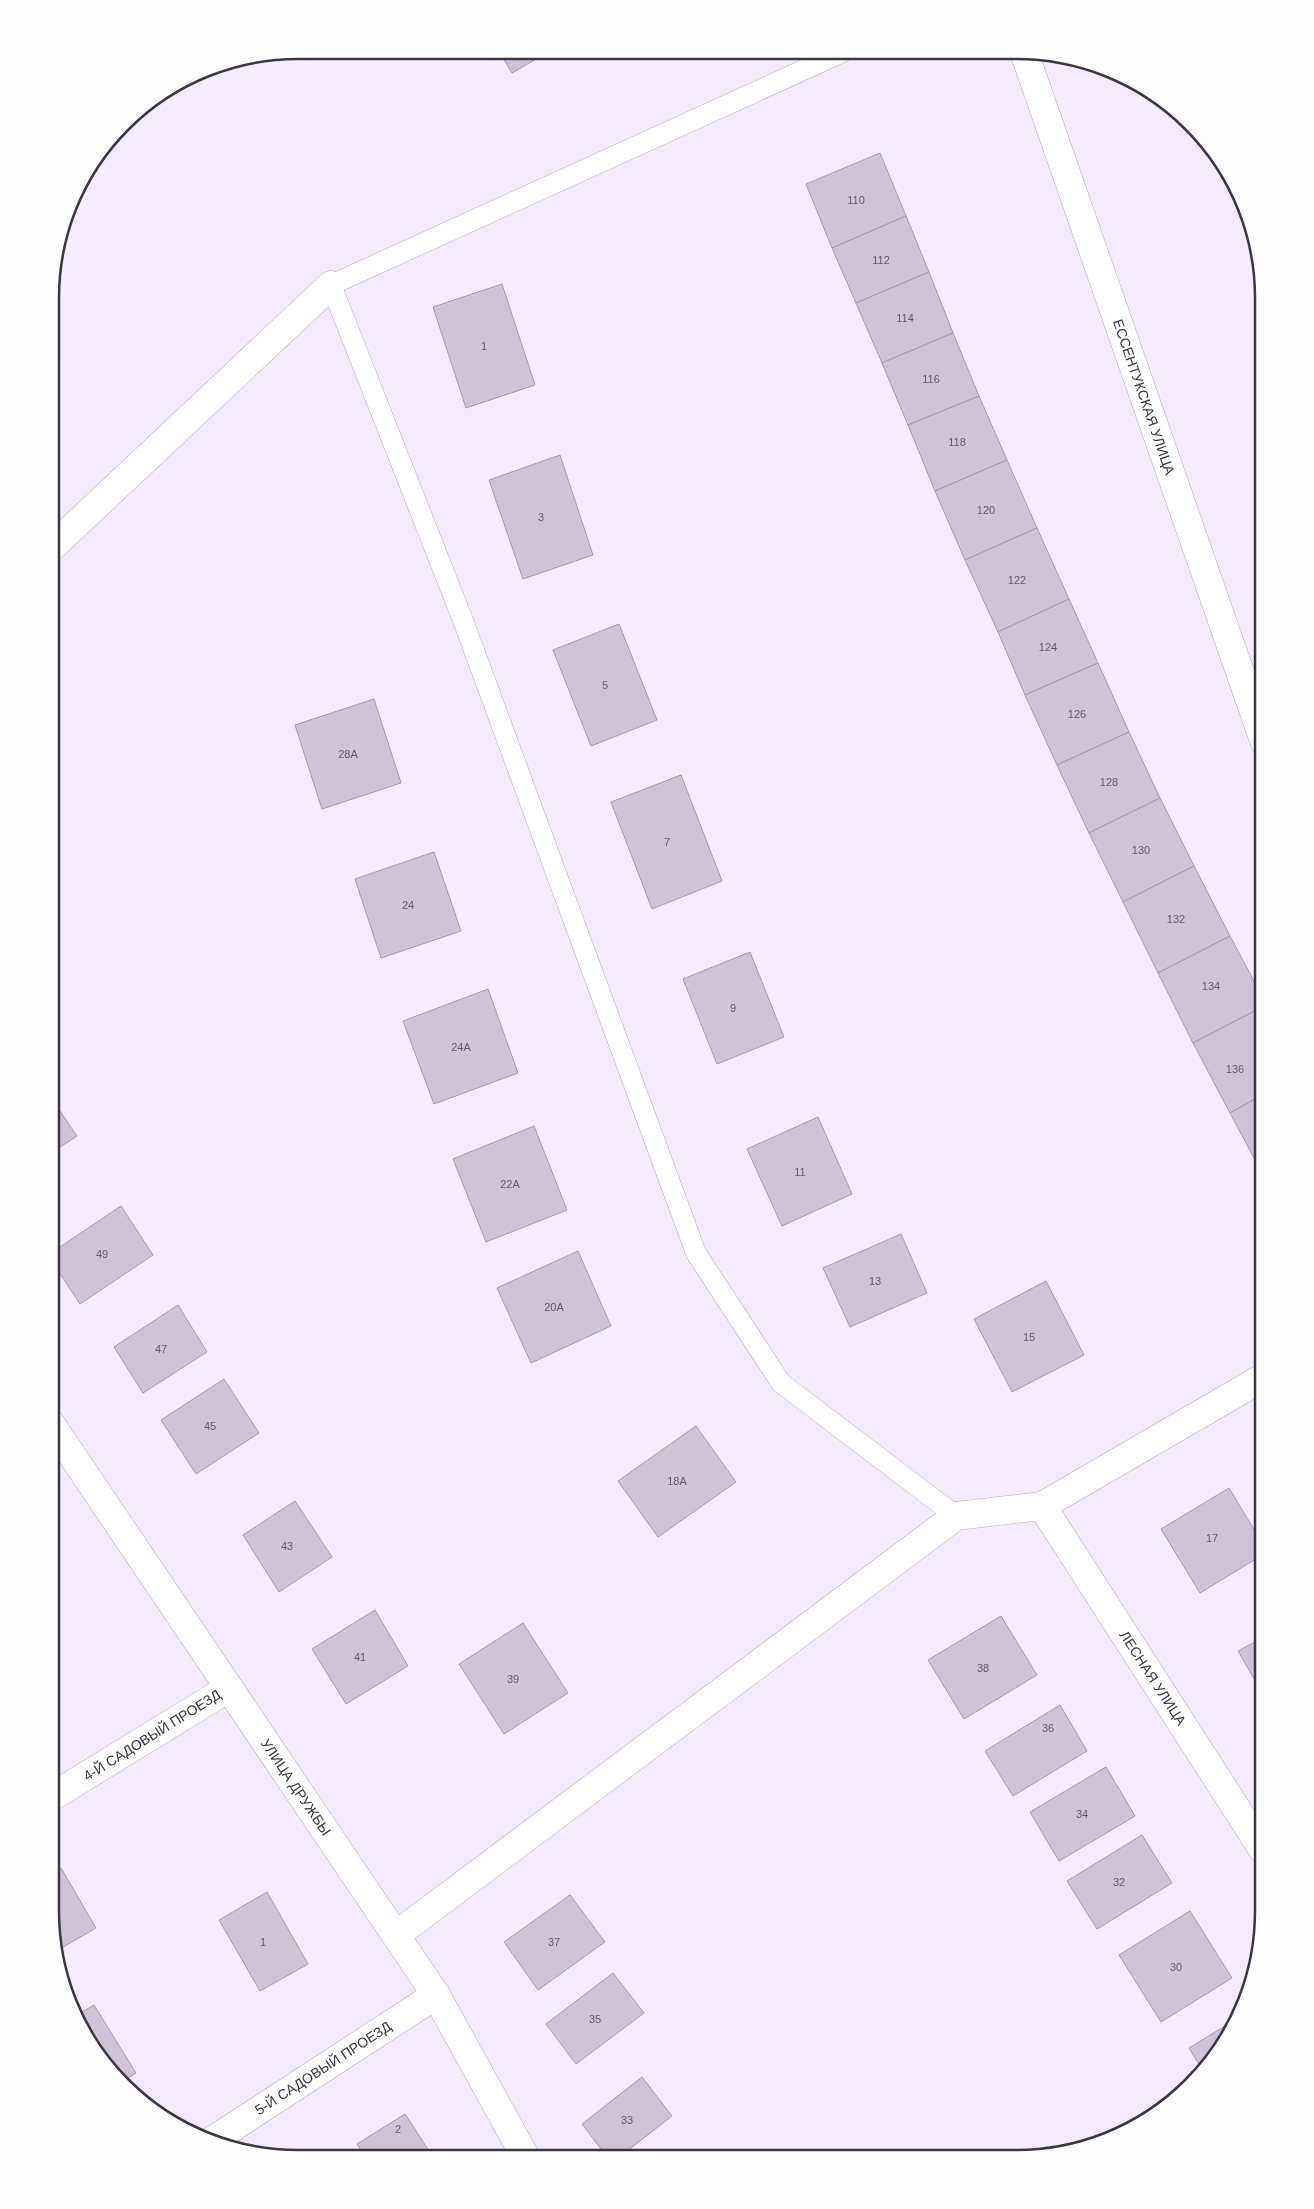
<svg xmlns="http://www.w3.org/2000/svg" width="1314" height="2209" viewBox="0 0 1314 2209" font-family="Helvetica,sans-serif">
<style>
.building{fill:#cec3d7;stroke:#a399ab}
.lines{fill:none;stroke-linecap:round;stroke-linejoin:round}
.service-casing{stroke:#b4a9bc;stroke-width:21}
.minor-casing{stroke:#b4a9bc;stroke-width:29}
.service{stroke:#fff;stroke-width:20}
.minor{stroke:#fff;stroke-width:28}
.labels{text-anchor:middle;stroke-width:4.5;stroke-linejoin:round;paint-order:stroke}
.number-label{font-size:11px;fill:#605a65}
.street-label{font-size:14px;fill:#3b373f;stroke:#fdfdfd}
.rim{fill:none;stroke:#3b373f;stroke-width:2.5}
</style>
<rect width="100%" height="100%" fill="#f5ebff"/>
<g class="building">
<polygon points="499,51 550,51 512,73"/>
<polygon points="880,153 906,216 832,248 806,184"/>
<polygon points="906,216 929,272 856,303 832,248"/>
<polygon points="929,272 953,333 882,363 856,303"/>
<polygon points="502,284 535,385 466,408 433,307"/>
<polygon points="953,333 979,396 908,425 882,363"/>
<polygon points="979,396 1007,460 935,491 908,425"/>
<polygon points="560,455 593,555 523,579 489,480"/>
<polygon points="1007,460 1037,528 965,560 935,491"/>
<polygon points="1037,528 1069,599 998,632 965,560"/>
<polygon points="1069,599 1098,663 1025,695 998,632"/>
<polygon points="619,624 657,720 591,746 553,650"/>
<polygon points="1098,663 1129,732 1057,765 1025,695"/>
<polygon points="374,699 401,783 322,809 295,725"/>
<polygon points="1129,732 1160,798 1089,833 1057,765"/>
<polygon points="681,775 722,881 652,909 611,802"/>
<polygon points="1160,798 1194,866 1123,902 1089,833"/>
<polygon points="434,852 461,931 381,958 355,879"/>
<polygon points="1194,866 1230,936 1158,973 1123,902"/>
<polygon points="1230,936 1264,1000 1264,1006 1193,1043 1158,973"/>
<polygon points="750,952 784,1037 717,1064 683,979"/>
<polygon points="488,989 518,1073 434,1104 403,1021"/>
<polygon points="1264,1006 1264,1094 1230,1113 1193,1043"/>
<polygon points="1264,1094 1264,1175 1263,1175 1230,1113"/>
<polygon points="51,1098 77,1136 51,1153"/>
<polygon points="818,1117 852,1194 782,1226 747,1149"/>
<polygon points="534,1126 567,1210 486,1242 453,1159"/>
<polygon points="121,1206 153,1255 80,1304 51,1260 51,1253"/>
<polygon points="901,1234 927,1293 850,1327 823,1268"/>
<polygon points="578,1251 611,1326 531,1363 497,1288"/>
<polygon points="1046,1281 1084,1355 1012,1392 974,1319"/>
<polygon points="178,1305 207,1352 143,1393 114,1347"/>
<polygon points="224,1379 259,1433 196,1474 161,1420"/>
<polygon points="696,1426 736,1482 658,1537 618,1481"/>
<polygon points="1229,1488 1264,1546 1264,1554 1200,1593 1161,1529"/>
<polygon points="295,1501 332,1557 279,1592 243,1535"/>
<polygon points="375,1610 408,1666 346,1704 312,1649"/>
<polygon points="1001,1616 1037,1675 964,1719 928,1660"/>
<polygon points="523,1623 568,1693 504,1734 459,1664"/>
<polygon points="1264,1637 1264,1696 1238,1651"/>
<polygon points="1060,1705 1087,1751 1013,1796 985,1751"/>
<polygon points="1106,1767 1135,1816 1059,1861 1030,1812"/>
<polygon points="1142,1835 1172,1883 1097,1929 1067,1881"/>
<polygon points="61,1868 96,1928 58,1950 50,1911 50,1874"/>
<polygon points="267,1892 308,1964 260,1991 219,1920"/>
<polygon points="570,1895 605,1942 538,1990 504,1942"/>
<polygon points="1190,1911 1232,1978 1161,2022 1119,1955"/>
<polygon points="613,1973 644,2013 576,2064 546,2024"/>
<polygon points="94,2005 136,2073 121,2082 101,2062 75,2016"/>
<polygon points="1238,2018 1213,2062 1203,2071 1189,2048"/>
<polygon points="642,2077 672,2116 618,2158 608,2158 582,2124"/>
<polygon points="405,2114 433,2157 365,2157 357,2144"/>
</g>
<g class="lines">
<g class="service-casing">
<polyline id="service" points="843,52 331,285 464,623 696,1253 781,1383 956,1516"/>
</g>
<g class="minor-casing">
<g id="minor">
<polyline points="1024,52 1264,741"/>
<polyline points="52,547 331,285"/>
<polyline points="51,1424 436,1995 526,2158"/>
<polyline points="1042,1506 1263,1850"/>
<polyline points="50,1798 229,1688"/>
<polyline points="396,1935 956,1516 1042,1506 1264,1377"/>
<polyline points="210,2142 436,1995"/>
</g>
</g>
<use href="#service" class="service"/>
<use href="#minor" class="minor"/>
</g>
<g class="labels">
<g class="number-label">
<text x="856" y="204">110</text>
<text x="881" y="264">112</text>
<text x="905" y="322">114</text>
<text x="484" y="350">1</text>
<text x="931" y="383">116</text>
<text x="957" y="446">118</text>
<text x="986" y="514">120</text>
<text x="541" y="521">3</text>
<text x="1017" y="584">122</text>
<text x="1048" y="651">124</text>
<text x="605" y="689">5</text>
<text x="1077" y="718">126</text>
<text x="348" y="758">28А</text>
<text x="1109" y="786">128</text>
<text x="667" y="846">7</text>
<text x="1141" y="854">130</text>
<text x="408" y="909">24</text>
<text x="1176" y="923">132</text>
<text x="1211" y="990">134</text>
<text x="733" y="1012">9</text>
<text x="461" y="1051">24А</text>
<text x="1235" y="1073">136</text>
<text x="800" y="1176">11</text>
<text x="510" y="1188">22А</text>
<text x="102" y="1258">49</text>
<text x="875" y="1285">13</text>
<text x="554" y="1311">20А</text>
<text x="1029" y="1341">15</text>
<text x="161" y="1353">47</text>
<text x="210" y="1430">45</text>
<text x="677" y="1485">18А</text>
<text x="1212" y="1542">17</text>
<text x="287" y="1550">43</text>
<text x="360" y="1661">41</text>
<text x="983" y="1672">38</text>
<text x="513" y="1683">39</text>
<text x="1048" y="1732">36</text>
<text x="1082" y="1818">34</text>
<text x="1119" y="1886">32</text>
<text x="263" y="1946">1</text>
<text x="554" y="1946">37</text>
<text x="1176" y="1971">30</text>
<text x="595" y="2023">35</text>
<text x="627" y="2124">33</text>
<text x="398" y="2133">2</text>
</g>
<g class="street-label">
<text transform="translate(1144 397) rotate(71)" y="5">ЕССЕНТУКСКАЯ УЛИЦА</text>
<text transform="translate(1153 1678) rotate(57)" y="5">ЛЕСНАЯ УЛИЦА</text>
<text transform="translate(152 1735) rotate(-32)" y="5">4-Й САДОВЫЙ ПРОЕЗД</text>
<text transform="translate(296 1787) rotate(56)" y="5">УЛИЦА ДРУЖБЫ</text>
<text transform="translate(323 2068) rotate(-33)" y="5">5-Й САДОВЫЙ ПРОЕЗД</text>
</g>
</g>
<path d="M0 0H1314V2209H0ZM298 59H1016A239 239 0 0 1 1255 298V1911A239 239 0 0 1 1016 2150H298A239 239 0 0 1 59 1911V298A239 239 0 0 1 298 59Z" fill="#fdfdfd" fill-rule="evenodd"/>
<path class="rim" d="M298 59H1016A239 239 0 0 1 1255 298V1911A239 239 0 0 1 1016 2150H298A239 239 0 0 1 59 1911V298A239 239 0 0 1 298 59Z"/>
</svg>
